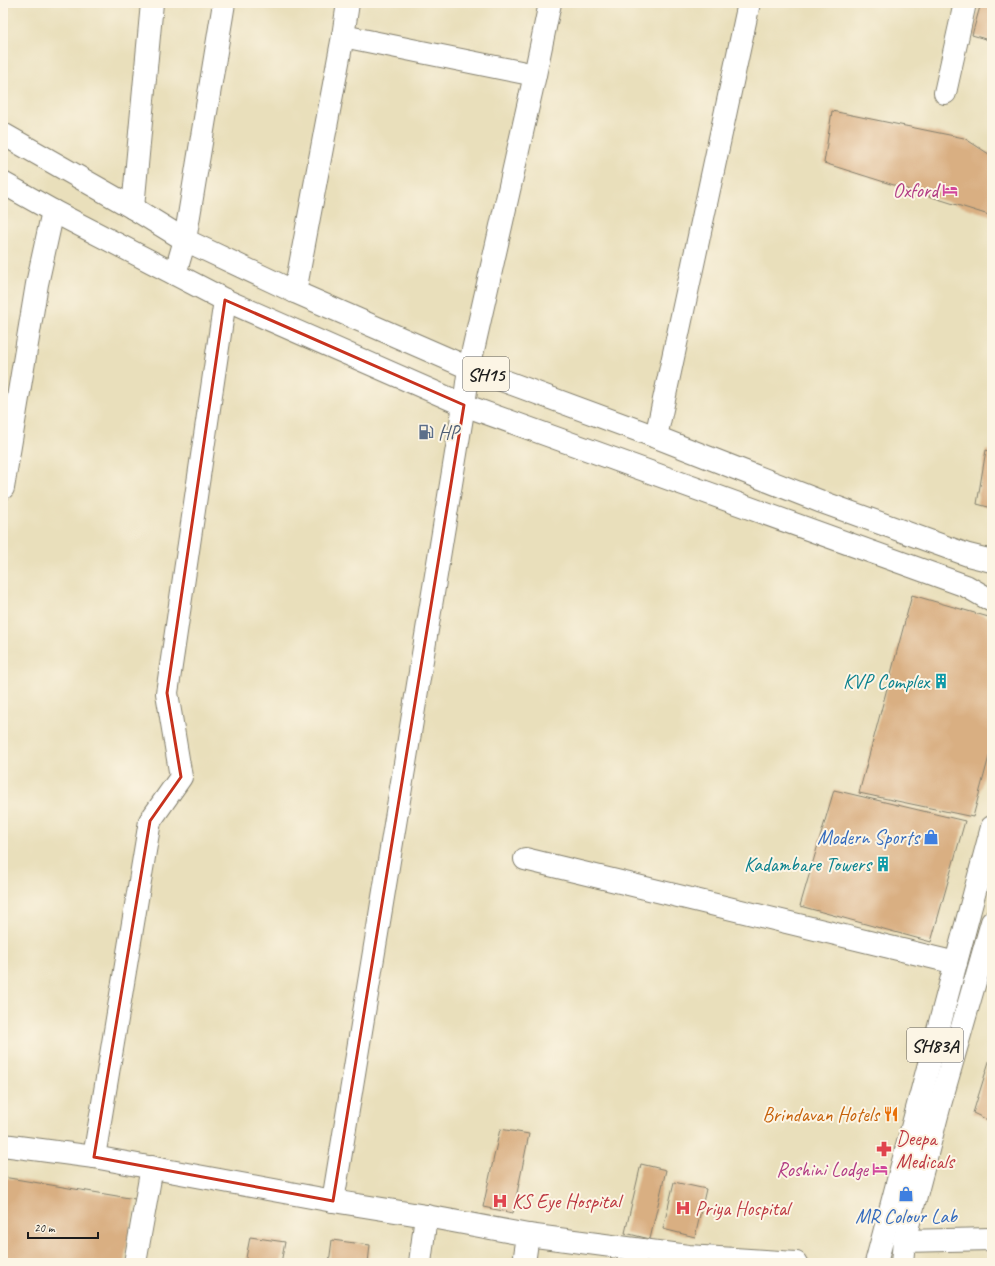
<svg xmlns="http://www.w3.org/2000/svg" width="995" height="1266" viewBox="0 0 995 1266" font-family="Caveat,sans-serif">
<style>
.building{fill:#d9af82}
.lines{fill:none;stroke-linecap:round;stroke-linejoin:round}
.minor-casing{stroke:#827e6c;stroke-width:24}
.major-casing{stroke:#827e6c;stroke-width:24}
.minor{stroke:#fff;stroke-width:22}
.major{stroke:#fff;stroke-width:22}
.marked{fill:none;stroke:#c8321e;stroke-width:3;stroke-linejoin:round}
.labels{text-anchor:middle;stroke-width:4;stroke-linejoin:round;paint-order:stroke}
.shield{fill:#fcf5e5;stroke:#5f5d58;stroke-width:1}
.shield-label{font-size:19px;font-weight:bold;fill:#1c1c1c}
.hotel-label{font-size:20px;fill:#b23c85;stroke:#fcf5e5;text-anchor:end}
.service-label{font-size:20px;fill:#4e5e75;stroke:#fcf5e5;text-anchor:start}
.culture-label{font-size:20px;fill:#0d838f;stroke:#fcf5e5;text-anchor:end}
.shop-label{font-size:20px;fill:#366cbe;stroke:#fcf5e5;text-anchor:end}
.food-label{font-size:20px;fill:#c56008;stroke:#fcf5e5;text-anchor:end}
.health-label{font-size:20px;fill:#be3a42;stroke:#fcf5e5;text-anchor:start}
</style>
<rect width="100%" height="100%" fill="#fcf5e5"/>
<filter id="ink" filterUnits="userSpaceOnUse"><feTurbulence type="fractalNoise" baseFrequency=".025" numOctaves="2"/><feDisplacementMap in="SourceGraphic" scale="8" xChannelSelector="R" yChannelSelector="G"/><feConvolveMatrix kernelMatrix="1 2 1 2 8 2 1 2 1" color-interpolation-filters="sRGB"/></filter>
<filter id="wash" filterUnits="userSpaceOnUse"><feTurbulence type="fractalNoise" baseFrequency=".012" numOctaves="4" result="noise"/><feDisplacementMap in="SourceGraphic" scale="16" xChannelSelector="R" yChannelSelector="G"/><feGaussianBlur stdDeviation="0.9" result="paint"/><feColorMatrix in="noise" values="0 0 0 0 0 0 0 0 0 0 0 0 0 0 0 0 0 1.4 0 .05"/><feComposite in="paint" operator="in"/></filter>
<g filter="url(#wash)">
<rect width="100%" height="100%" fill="#e9dfbb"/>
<g id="blocks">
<g class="building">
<polygon points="981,3 992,3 992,41 972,35"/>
<polygon points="832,111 964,138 992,156 992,216 824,163"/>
<polygon points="986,450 992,452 992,508 977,504"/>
<polygon points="912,595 992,618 992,745 973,817 859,793"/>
<polygon points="834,790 965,821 931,942 800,906"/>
<polygon points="992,1052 992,1122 973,1113"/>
<polygon points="500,1129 529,1134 513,1213 483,1207"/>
<polygon points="641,1164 666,1170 650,1239 625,1233"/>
<polygon points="3,1177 135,1199 124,1263 3,1263"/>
<polygon points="674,1182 706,1189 695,1237 663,1229"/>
<polygon points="250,1237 285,1242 281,1263 245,1263"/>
<polygon points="332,1240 370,1245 368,1263 329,1263"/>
</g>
</g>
</g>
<g filter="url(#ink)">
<use href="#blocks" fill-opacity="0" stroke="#827e6c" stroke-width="1"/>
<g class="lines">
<g class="minor-casing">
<g id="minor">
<polyline points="343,36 535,75"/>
<polyline points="945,93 965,3"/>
<polyline points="133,208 152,3"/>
<polyline points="175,274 185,240 224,3"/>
<polyline points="295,292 343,36 348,3"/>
<polyline points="656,437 749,3"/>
<polyline points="3,488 37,284 53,211"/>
<polyline points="525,859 956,963"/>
<polyline points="3,1145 94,1157 333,1201 426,1216 528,1235 688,1256 796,1263"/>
<polyline points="94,1157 150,821 181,777 167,693 225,300"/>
<polyline points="333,1201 464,405"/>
<polyline points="904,1241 992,1239"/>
<polyline points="135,1263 152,1167"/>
<polyline points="420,1263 426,1216"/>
<polyline points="524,1263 528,1235"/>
</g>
</g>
<g class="major-casing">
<g id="major">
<polyline points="3,134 133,208 185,240 295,292 469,368 656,437 822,502 968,555 992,561"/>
<polyline points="3,183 53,211 225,300 464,405 966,586 992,601"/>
<polyline points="464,405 469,368 535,75 550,3"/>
<polyline points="876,1263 992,827"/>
<polyline points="902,1263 904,1241 939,1108 992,922"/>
</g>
</g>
<use href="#minor" class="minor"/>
<use href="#major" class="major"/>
</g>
</g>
<path class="marked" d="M225,300l239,105 -131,796 -239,-44 56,-336 31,-44 -14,-84z"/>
<defs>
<g id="hotel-bare" transform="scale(1.2)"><path d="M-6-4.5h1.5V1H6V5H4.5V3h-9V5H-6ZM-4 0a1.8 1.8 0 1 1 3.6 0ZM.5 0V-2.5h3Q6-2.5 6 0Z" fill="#d1479c" stroke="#fcf5e5" stroke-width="2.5" paint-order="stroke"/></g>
<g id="fuel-bare" transform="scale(1.2)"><path d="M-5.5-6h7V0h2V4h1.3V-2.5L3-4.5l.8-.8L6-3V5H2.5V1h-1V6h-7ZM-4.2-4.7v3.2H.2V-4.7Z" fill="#5c6f8a" stroke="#fcf5e5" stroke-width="2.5" paint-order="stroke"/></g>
<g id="building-bare" transform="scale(1.2)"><path d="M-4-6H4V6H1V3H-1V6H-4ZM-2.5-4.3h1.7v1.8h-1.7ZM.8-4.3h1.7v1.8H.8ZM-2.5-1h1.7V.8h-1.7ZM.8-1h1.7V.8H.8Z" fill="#0f9aa8" stroke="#fcf5e5" stroke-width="2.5" paint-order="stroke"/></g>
<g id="shop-bare" transform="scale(1.2)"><path d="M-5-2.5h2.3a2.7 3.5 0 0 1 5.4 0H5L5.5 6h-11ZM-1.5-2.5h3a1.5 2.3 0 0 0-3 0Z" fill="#3f7fe0" stroke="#fcf5e5" stroke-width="2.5" paint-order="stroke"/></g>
<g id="restaurant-bare" transform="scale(1.2)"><path d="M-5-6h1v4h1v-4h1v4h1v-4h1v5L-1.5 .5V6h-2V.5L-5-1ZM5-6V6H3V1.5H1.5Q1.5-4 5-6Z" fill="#e8710a" stroke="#fcf5e5" stroke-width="2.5" paint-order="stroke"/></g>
<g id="pharmacy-bare" transform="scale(1.2)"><path d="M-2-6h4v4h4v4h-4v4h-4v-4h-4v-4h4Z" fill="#e0444e" stroke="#fcf5e5" stroke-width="2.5" paint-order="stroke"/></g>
<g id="hospital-bare" transform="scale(1.2)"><path d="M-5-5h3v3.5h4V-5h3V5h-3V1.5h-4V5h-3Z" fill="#e0444e" stroke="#fcf5e5" stroke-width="2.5" paint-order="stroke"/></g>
</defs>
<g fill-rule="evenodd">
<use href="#hotel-bare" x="950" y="190"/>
<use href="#fuel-bare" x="426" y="432"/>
<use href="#building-bare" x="941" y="681"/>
<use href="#shop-bare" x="931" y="837"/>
<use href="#building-bare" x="883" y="864"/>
<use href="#restaurant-bare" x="891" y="1114"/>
<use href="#pharmacy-bare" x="884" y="1149"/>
<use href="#hotel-bare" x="880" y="1169"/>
<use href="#shop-bare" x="906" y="1194"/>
<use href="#hospital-bare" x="500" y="1201"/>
<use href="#hospital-bare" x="683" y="1208"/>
</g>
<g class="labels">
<g class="shield">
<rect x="463" y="357" width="46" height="34" rx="3"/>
<rect x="907" y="1028" width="56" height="34" rx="3"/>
</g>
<g class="shield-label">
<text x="486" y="381">SH15</text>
<text x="935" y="1052">SH83A</text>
</g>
<g class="hotel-label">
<text x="938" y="197">Oxford</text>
<text x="868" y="1176">Roshini Lodge</text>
</g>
<g class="service-label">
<text x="438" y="439">HP</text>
</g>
<g class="culture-label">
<text x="929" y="688">KVP Complex</text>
<text x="871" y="871">Kadambare Towers</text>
</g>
<g class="shop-label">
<text x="919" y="844">Modern Sports</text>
<text x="906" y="1223" text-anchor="middle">MR Colour Lab</text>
</g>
<g class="food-label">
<text x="879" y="1121">Brindavan Hotels</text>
</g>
<g class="health-label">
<text x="896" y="1145">Deepa<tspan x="896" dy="23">Medicals</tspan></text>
<text x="512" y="1208">KS Eye Hospital</text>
<text x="695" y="1215">Priya Hospital</text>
</g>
</g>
<rect width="995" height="1266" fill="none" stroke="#fcf5e5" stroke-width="16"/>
<path d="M28 1232v6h70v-6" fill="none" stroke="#1c1c1c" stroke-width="2"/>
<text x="34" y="1232" font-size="12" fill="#1c1c1c" stroke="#fcf5e5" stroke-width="3" paint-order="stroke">20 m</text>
</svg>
